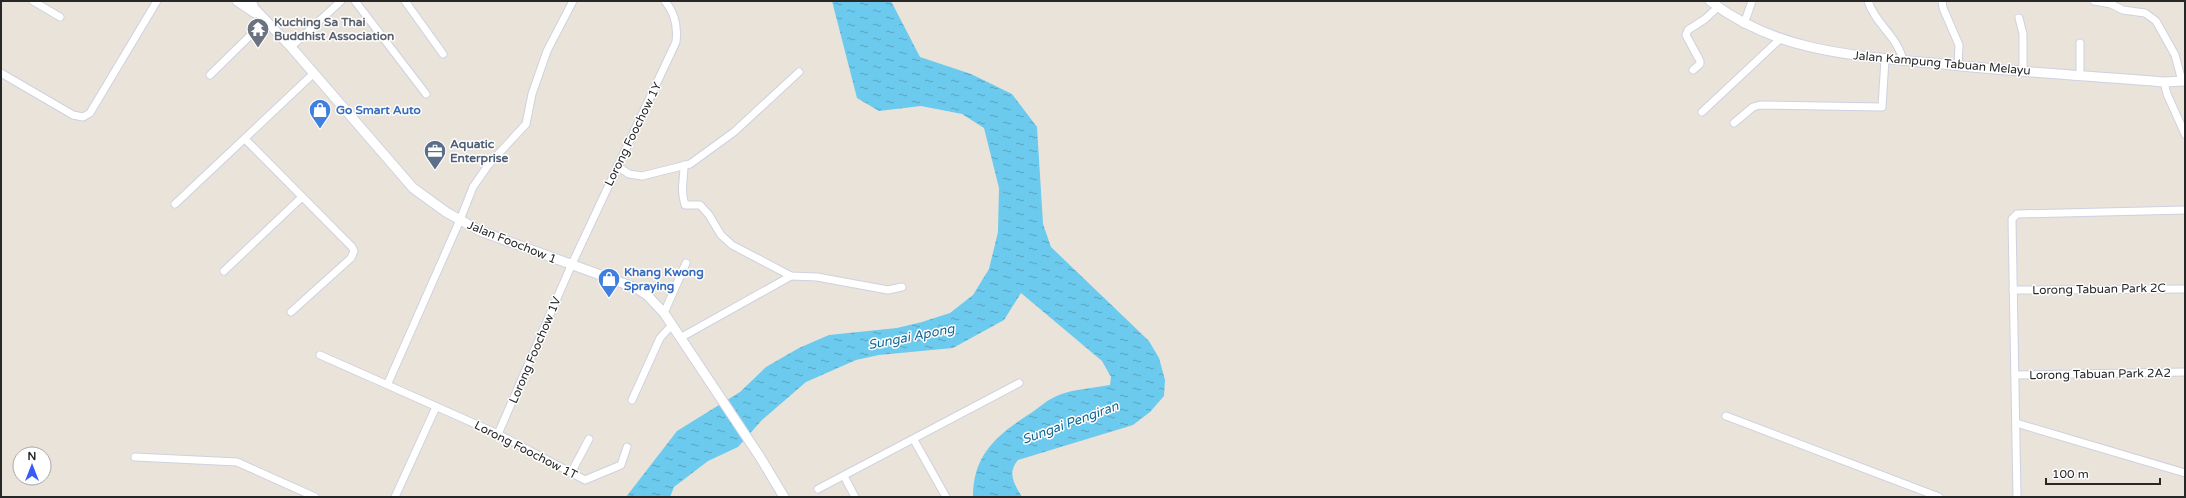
<svg xmlns="http://www.w3.org/2000/svg" width="2186" height="498" viewBox="0 0 2186 498" font-family="'Varela Round',sans-serif">
<style>
.water{fill:url(#water-ripples)}
.lines{fill:none;stroke-linecap:round;stroke-linejoin:round}
.minor-casing{stroke:#ced1e1;stroke-width:9}
.tertiary-casing{stroke:#ced1e1;stroke-width:11}
.minor{stroke:#fff;stroke-width:7}
.tertiary{stroke:#fff;stroke-width:9}
.labels{text-anchor:middle;stroke-width:3;stroke-linejoin:round;paint-order:stroke}
.worship-label{font-size:12px;font-weight:bold;fill:#5b616d;stroke:#fff;text-anchor:start}
.street-label{font-size:12px;fill:#272727;stroke:#fff}
.shop-label{font-size:12px;font-weight:bold;fill:#366cbe;stroke:#fff;text-anchor:start}
.service-label{font-size:12px;font-weight:bold;fill:#4e5e75;stroke:#fff;text-anchor:start}
.water-label{font-size:13px;font-style:italic;fill:#0e6695;stroke:#fff}
</style>
<defs>
<pattern id="water-ripples" width="26" height="14" patternUnits="userSpaceOnUse"><rect width="26" height="14" fill="#6bcaed"/><path d="M2 4q2-2 4 0t4 0M15 11q2-2 4 0t4 0" fill="none" stroke="#58a4c0"/></pattern>
</defs>
<rect width="100%" height="100%" fill="#eae3d9"/>
<path class="water" d="M832,1h59l29,56 51,17 41,20 25,33 6,97 8,23 98,94 10,17 6,22 -1,16 -14,16 -17,13 -115,35c-11,13 -4,24 4,37h-49c0,-43 24,-62 58,-84 9,-6 17,-14 28,-18 15,-6 35,-7 51,-10l1,-8 -9,-16 -81,-68 -17,27 -51,28 -74,7 -23,5 -50,22 -44,38 -24,27 -30,14 -34,26 -4,10h-44l51,-66 63,-39 26,-25 33,-19 30,-13 68,-7 25,-6 28,-9 23,-18 16,-26 9,-37 1,-44 -15,-60 -22,-14 -41,-8 -42,5 -22,-13z"/>
<g class="lines">
<g class="minor-casing">
<g id="minor">
<polyline points="33,1 60,17"/>
<polyline points="355,1 426,94"/>
<polyline points="405,1 443,54"/>
<path d="M1868,1c7,23 30,35 35,60"/>
<polyline points="1942,1 1943,8 1959,45 1958,66"/>
<polyline points="2094,1 2111,4 2123,10 2145,13 2156,21 2175,55 2182,81"/>
<polyline points="2019,18 2023,34 2023,72"/>
<polyline points="1744,24 1752,1"/>
<polyline points="2080,43 2080,76"/>
<polyline points="291,47 341,1"/>
<polyline points="1693,70 1700,64 1700,61 1686,35 1688,30 1705,19 1718,7"/>
<polyline points="1,73 73,115 83,117 90,113 157,1"/>
<polyline points="210,75 266,20"/>
<polyline points="2164,82 2167,94 2185,134"/>
<polyline points="1702,112 1780,39"/>
<polyline points="1734,123 1753,107 1760,105 1882,107 1885,59"/>
<polyline points="245,139 352,247 354,251 351,258 291,312"/>
<path d="M684,165c0,16 -4,24 1,40h15l9,10 12,20 11,10 59,31 26,1 71,13 14,-3"/>
<polyline points="617,166 629,174 642,176 690,164 734,132 799,72"/>
<polyline points="175,204 313,74"/>
<polyline points="224,271 302,197"/>
<polyline points="2013,290 2185,289"/>
<polyline points="664,313 686,263"/>
<polyline points="680,338 791,276"/>
<polyline points="320,355 498,434 585,480 621,465 627,447"/>
<polyline points="2015,375 2185,372"/>
<polyline points="388,383 460,220 473,187 489,164 526,124 532,94 547,51 573,1"/>
<polyline points="632,400 660,338 671,326"/>
<polyline points="1726,416 1939,497"/>
<polyline points="2016,423 2185,473"/>
<path d="M498,434l73,-168 105,-224c2,-16 -1,-29 -11,-41"/>
<polyline points="914,440 946,497"/>
<polyline points="135,457 237,462 315,497"/>
<polyline points="571,473 589,439"/>
<polyline points="844,476 855,497"/>
<polyline points="818,489 1019,383"/>
<polyline points="395,497 436,407"/>
<polyline points="2017,497 2012,219 2017,214 2185,210"/>
</g>
</g>
<g class="tertiary-casing">
<g id="tertiary">
<polyline points="237,1 255,13"/>
<polyline points="251,1 254,8 291,47 413,188 446,212 480,231 636,288 647,295 664,313 760,457 784,497"/>
<path d="M1710,1c69,53 150,55 233,63 74,8 148,12 221,18l21,-1"/>
</g>
</g>
<use href="#minor" class="minor"/>
<use href="#tertiary" class="tertiary"/>
</g>
<defs>
<g id="temple-pin" transform="scale(1.15)"><path d="M0 17L-7.5 6A9.5 9.5 0 1 1 7.5 6Z" fill="#6b7280" stroke="#fff"/><path d="M0-6L5-2H3V0L6.5 2.5H4V6H1.5V3h-3V6H-4V2.5H-6.5L-3 0V-2H-5Z" fill="#fff"/></g>
<g id="shop-pin" transform="scale(1.15)"><path d="M0 17L-7.5 6A9.5 9.5 0 1 1 7.5 6Z" fill="#3f7fe0" stroke="#fff"/><path d="M-5-2.5h2.3a2.7 3.5 0 0 1 5.4 0H5L5.5 6h-11ZM-1.5-2.5h3a1.5 2.3 0 0 0-3 0Z" fill="#fff"/></g>
<g id="office-pin" transform="scale(1.15)"><path d="M0 17L-7.5 6A9.5 9.5 0 1 1 7.5 6Z" fill="#5c6f8a" stroke="#fff"/><path d="M-6-3h4V-5.5h4V-3h4V5H-6ZM-1-4.5V-3h2v-1.5ZM-6 0V1H6V0Z" fill="#fff"/></g>
</defs>
<g fill-rule="evenodd">
<use href="#temple-pin" x="258" y="29"/>
<use href="#shop-pin" x="320" y="110"/>
<use href="#office-pin" x="435" y="151"/>
<use href="#shop-pin" x="609" y="279"/>
</g>
<g class="labels">
<g class="worship-label">
<text x="274" y="26">Kuching Sa Thai<tspan x="274" dy="14">Buddhist Association</tspan></text>
</g>
<g class="street-label">
<text transform="translate(1942 63) rotate(5)" y="4">Jalan Kampung Tabuan Melayu</text>
<text transform="translate(633 134) rotate(-64)" y="4">Lorong Foochow 1Y</text>
<text transform="translate(512 242) rotate(22)" y="4">Jalan Foochow 1</text>
<text transform="translate(2099 289) rotate(-1)" y="4">Lorong Tabuan Park 2C</text>
<text transform="translate(535 350) rotate(-67)" y="4">Lorong Foochow 1V</text>
<text transform="translate(2100 374) rotate(-1)" y="4">Lorong Tabuan Park 2A2</text>
<text transform="translate(526 450) rotate(27)" y="4">Lorong Foochow 1T</text>
</g>
<g class="shop-label">
<text x="336" y="114">Go Smart Auto</text>
<text x="624" y="276">Khang Kwong<tspan x="624" dy="14">Spraying</tspan></text>
</g>
<g class="service-label">
<text x="450" y="148">Aquatic<tspan x="450" dy="14">Enterprise</tspan></text>
</g>
<g class="water-label">
<text transform="translate(911 336) rotate(-11)" y="5">Sungai Apong</text>
<text transform="translate(1070 422) rotate(-20)" y="5">Sungai Pengiran</text>
</g>
</g>
<rect width="2186" height="498" fill="none" stroke="#272727" stroke-width="4"/>
<g transform="translate(32 466)"><circle r="19" fill="#ffffff" stroke="#a9a9a9"/>
<path d="M0-3L7 15L0 10L-7 15Z" fill="#375af9"/>
<text y="-6" font-size="11" font-weight="bold" text-anchor="middle" fill="#272727">N</text>
</g>
<path d="M2046 478v6h114v-6" fill="none" stroke="#272727" stroke-width="2"/>
<text x="2052" y="478" font-size="12" fill="#272727" stroke="#ffffff" stroke-width="3" paint-order="stroke">100 m</text>
</svg>
